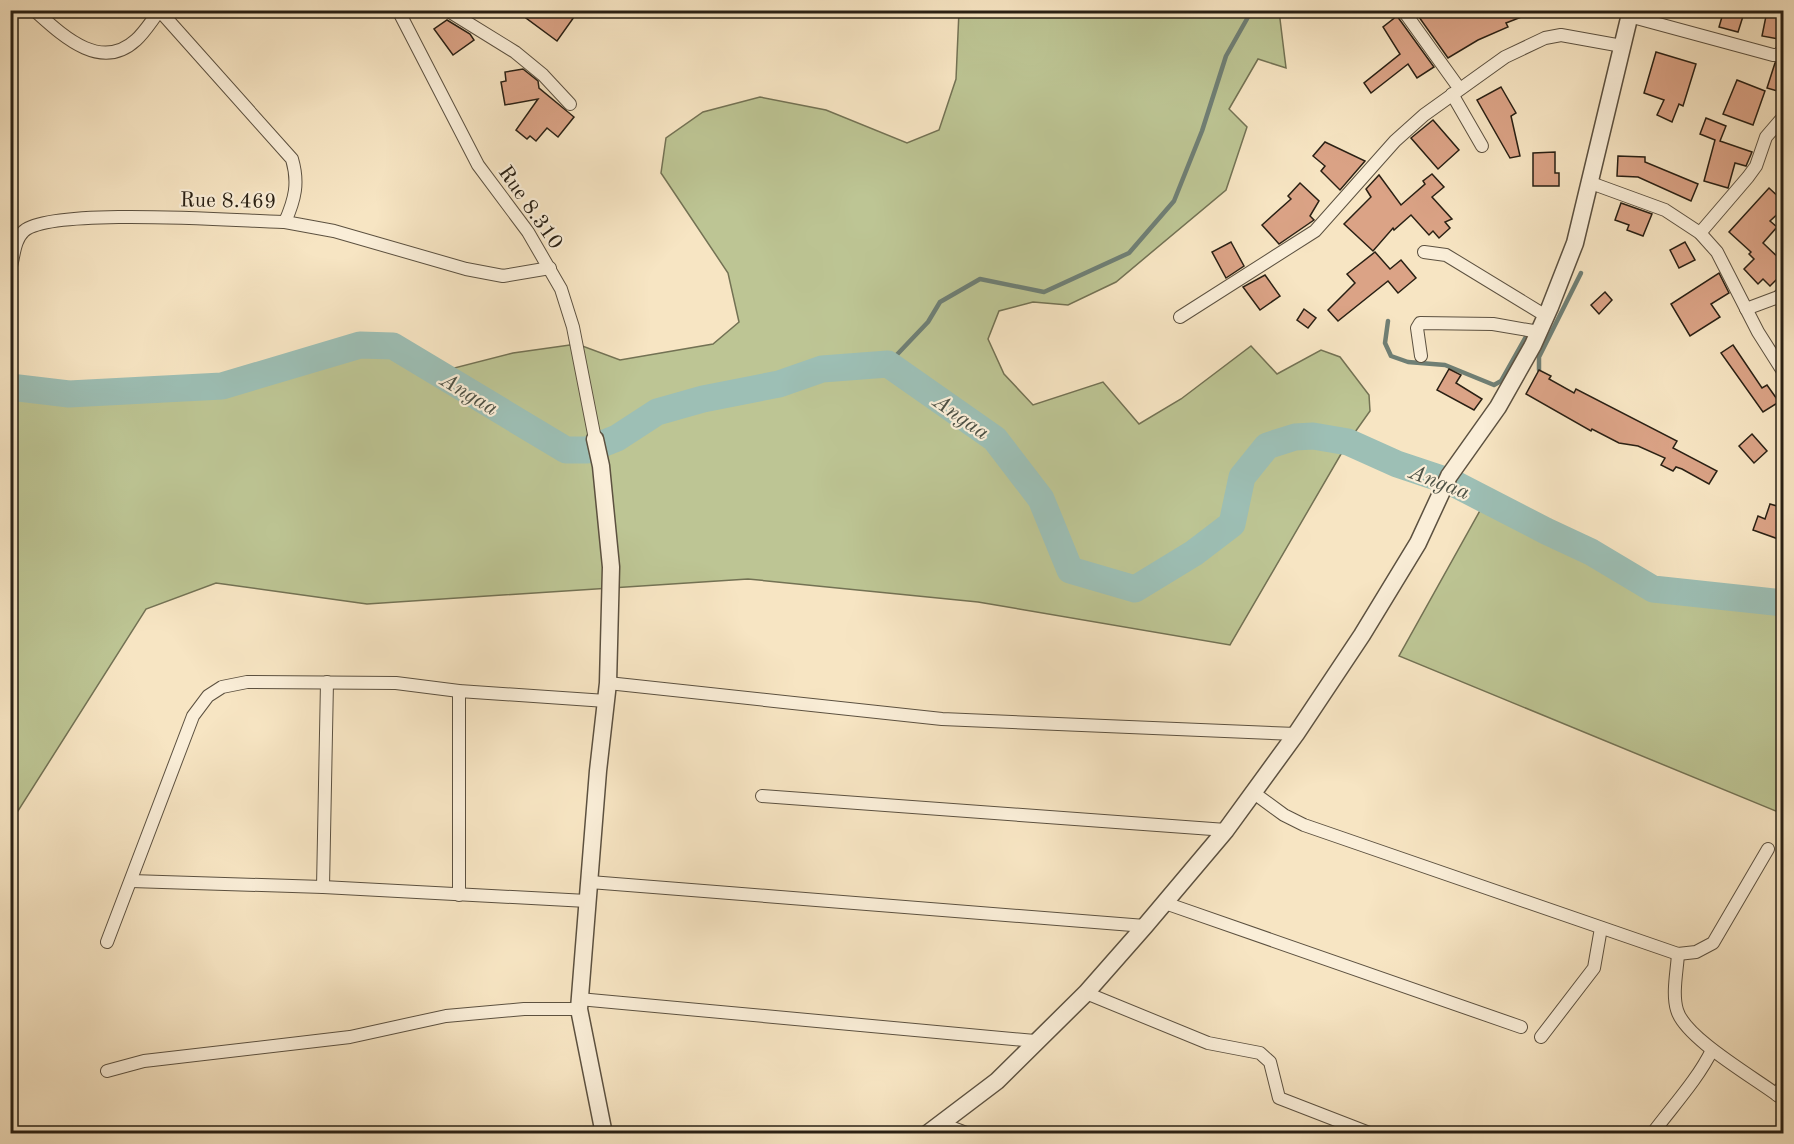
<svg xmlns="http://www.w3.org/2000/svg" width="1794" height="1144" viewBox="0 0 1794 1144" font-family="'Old Standard TT',serif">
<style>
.green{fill:#bdc594;stroke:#737254;stroke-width:1.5}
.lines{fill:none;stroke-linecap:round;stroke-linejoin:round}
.stream{stroke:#6f7f75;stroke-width:4.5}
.river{stroke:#9dbfb5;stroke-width:27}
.building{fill:#dba386;stroke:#292014;stroke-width:1.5}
.minor-casing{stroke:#5c5140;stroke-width:14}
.tertiary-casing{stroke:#5c5140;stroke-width:19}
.minor{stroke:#faeed8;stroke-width:12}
.tertiary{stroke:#faeed8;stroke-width:16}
.labels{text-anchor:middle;stroke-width:4.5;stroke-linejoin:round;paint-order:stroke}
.street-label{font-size:21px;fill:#292014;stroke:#faeed8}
.water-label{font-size:22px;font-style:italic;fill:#4c5044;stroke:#faeed8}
</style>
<rect width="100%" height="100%" fill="#f7e5c3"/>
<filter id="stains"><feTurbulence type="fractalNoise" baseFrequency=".00333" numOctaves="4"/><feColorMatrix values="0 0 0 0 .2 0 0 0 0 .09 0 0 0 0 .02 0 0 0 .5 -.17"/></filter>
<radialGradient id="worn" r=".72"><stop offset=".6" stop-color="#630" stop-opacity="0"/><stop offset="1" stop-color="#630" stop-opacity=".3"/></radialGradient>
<g class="green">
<polygon points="959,11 1279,11 1286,68 1258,59 1229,109 1247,127 1226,190 1116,282 1068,305 1033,302 999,311 988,339 1004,374 1033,405 1103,382 1139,424 1181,399 1251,346 1277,374 1321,350 1340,357 1369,395 1370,411 1348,442 1230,645 978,602 748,579 367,604 216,583 146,609 11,822 11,387 69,394 222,386 287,365 360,345 375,343 393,346 422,362 435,373 513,353 577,344 620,360 713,344 739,322 728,273 661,173 666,138 703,112 760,97 826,110 907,143 939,130 956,79"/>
<polygon points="1487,498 1546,531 1591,552 1653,589 1783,603 1783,814 1399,656"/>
</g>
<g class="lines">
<g class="stream">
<polyline points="1388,321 1385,343 1391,356 1408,362 1445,365 1494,385 1501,381 1528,333"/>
<polyline points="888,364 928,322 940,302 980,279 1044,292 1129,253 1174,201 1202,131 1226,56 1252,10"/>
<polyline points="1539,370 1539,357 1581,273"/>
</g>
<polyline class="river" points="10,387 69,394 222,386 360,345 393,346 566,450 587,450 617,438 657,412 703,399 779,384 822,369 888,364 995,439 1041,499 1070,570 1135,589 1194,553 1232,524 1242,477 1267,446 1295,437 1313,436 1348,442 1397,464 1451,482 1546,531 1591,552 1653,589 1784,603"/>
</g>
<g class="building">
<polygon points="532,10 579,10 557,41 526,18"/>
<polygon points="1414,10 1478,10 1479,15 1491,10 1537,11 1506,23 1508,27 1478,40 1448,58"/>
<polygon points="1724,10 1745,10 1738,32 1719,27"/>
<polygon points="1767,11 1784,14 1784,40 1762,36"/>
<polygon points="1397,16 1434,67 1417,78 1408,64 1371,93 1364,83 1400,54 1383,27"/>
<polygon points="447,20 470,34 474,40 453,55 434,29"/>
<polygon points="1656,52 1696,64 1683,106 1679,104 1672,122 1657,115 1664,100 1644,93"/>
<polygon points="1784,61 1784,93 1767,88 1775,63"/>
<polygon points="523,69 538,81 539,88 574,117 558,137 547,128 536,141 530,136 527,139 516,130 538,99 505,105 501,82 506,81 505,72"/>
<polygon points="1737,80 1765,91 1753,125 1723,114"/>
<polygon points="1501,87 1516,113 1511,116 1520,156 1510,158 1477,100"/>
<polygon points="1706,118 1726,126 1720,141 1752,152 1746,166 1735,163 1728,188 1704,181 1715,140 1700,134"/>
<polygon points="1433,120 1459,150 1438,169 1411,138"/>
<polygon points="1325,142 1365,161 1340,190 1321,171 1325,166 1313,156"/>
<polygon points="1555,152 1555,173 1559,173 1559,186 1533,186 1533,153"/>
<polygon points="1618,156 1645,157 1645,162 1698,184 1691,201 1638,177 1617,176"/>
<polygon points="1432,174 1444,187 1432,197 1452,219 1445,222 1450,228 1439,238 1433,231 1429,235 1411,215 1394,230 1393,228 1373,251 1344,224 1371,197 1366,189 1379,175 1401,205 1425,184 1423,181"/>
<polygon points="1300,183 1319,201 1310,216 1314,220 1279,244 1262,225 1291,199 1288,196"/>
<polygon points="1769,188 1784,202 1784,208 1770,221 1777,227 1763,243 1784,263 1784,272 1770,286 1763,279 1758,284 1744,269 1754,259 1749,254 1751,252 1729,232"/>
<polygon points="1621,203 1652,214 1643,236 1627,230 1629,225 1615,220"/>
<polygon points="1231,242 1244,266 1226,278 1212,252"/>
<polygon points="1685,242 1695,260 1679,268 1670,250"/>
<polygon points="1375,252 1390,269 1401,260 1416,278 1398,293 1388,281 1338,321 1328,310 1355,283 1347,274"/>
<polygon points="1719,273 1729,293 1711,304 1720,317 1690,336 1671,304"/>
<polygon points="1265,275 1280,296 1260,310 1243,287"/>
<polygon points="1605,292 1612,300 1599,314 1591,305"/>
<polygon points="1304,309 1316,318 1308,328 1297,320"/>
<polygon points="1733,345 1762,388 1767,385 1779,402 1763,412 1721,353"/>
<polygon points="1449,369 1461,375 1456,383 1482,399 1474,410 1437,390"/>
<polygon points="1539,370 1551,376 1549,379 1574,393 1576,389 1677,441 1673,448 1717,471 1709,484 1682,469 1676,467 1673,471 1661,465 1665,458 1638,446 1619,443 1592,429 1591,431 1526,394"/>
<polygon points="1752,434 1767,451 1754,463 1739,446"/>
<polygon points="1770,504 1784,508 1784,541 1753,530 1758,516 1765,519"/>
</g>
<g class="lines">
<g class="minor-casing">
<g id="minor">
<path d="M34,10c27,24 66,63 102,30 9,-8 16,-20 24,-30"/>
<polyline points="398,10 478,165 528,232 561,289 573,327 595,439"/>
<polyline points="447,10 515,52 543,75 570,104"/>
<polyline points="1403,10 1459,88"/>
<polyline points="1629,16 1773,55 1778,55 1784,48"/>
<polyline points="1452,94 1482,146"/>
<polyline points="1591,183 1665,210 1700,233 1717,252 1758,332 1784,373"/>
<polyline points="285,222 334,231 466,269 503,276 550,268"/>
<polyline points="1700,233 1748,177 1756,166 1766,137 1784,116"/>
<polyline points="1424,252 1446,255 1546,316"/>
<path d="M10,270c4,-13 4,-30 14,-39 29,-24 214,-10 261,-9 10,-23 14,-39 7,-63l-132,-148"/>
<polyline points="1746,309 1778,297 1784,292"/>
<polyline points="1180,317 1315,231 1395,141 1424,115 1505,57 1545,38 1561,35 1622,46"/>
<polyline points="1421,356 1417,328 1420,323 1493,324 1539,332"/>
<polyline points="608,683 942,719 1296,734"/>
<polyline points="1254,793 1284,815 1304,825 1678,954 1696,952 1713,943 1768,849"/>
<polyline points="762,796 1226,830"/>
<polyline points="131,881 323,887 587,901"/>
<polyline points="590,882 1145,926"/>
<polyline points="323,887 327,682"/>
<polyline points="459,895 459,691"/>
<polyline points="1165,903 1521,1027"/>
<polyline points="107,942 193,716 208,696 222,687 247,682 396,683 459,691 606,701"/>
<path d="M1678,954c-1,17 -6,40 -1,56 8,29 82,70 107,90"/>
<polyline points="1086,993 1208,1043 1260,1053 1270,1062 1279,1098 1372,1134"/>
<polyline points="579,999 1035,1041"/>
<polyline points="1541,1037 1594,968 1601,928"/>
<polyline points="107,1071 144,1061 350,1037 446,1016 524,1009 579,1009"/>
<polyline points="1777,1095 1784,1083"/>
<polyline points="940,1123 969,1134"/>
<path d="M1652,1134c20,-27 46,-55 60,-84"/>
</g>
</g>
<g class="tertiary-casing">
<g id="tertiary">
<polyline points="595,439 601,466 611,567 608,683 598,771 579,1009 604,1134"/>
<polyline points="927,1134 997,1081 1086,993 1145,926 1226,830 1296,734 1362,635 1418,543 1449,476 1498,407 1533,345 1550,307 1575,243 1631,10"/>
</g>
</g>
<use href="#minor" class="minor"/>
<use href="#tertiary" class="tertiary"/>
</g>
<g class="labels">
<g class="street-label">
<text transform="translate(228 200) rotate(1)" y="7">Rue 8.469</text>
<text transform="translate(531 207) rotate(55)" y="7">Rue 8.310</text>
</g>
<g class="water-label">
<text transform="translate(470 393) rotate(31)" y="8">Angaa</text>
<text transform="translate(962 416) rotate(35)" y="8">Angaa</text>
<text transform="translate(1440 481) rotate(21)" y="8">Angaa</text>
</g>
</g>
<rect width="1794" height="1144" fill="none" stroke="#f7e5c3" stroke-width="36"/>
<rect x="12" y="12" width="1770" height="1120" fill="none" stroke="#292014" stroke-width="3"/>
<rect x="18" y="18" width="1758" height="1108" fill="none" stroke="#292014" stroke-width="1.5"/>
<rect width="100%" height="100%" filter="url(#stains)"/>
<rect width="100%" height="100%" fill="url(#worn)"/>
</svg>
